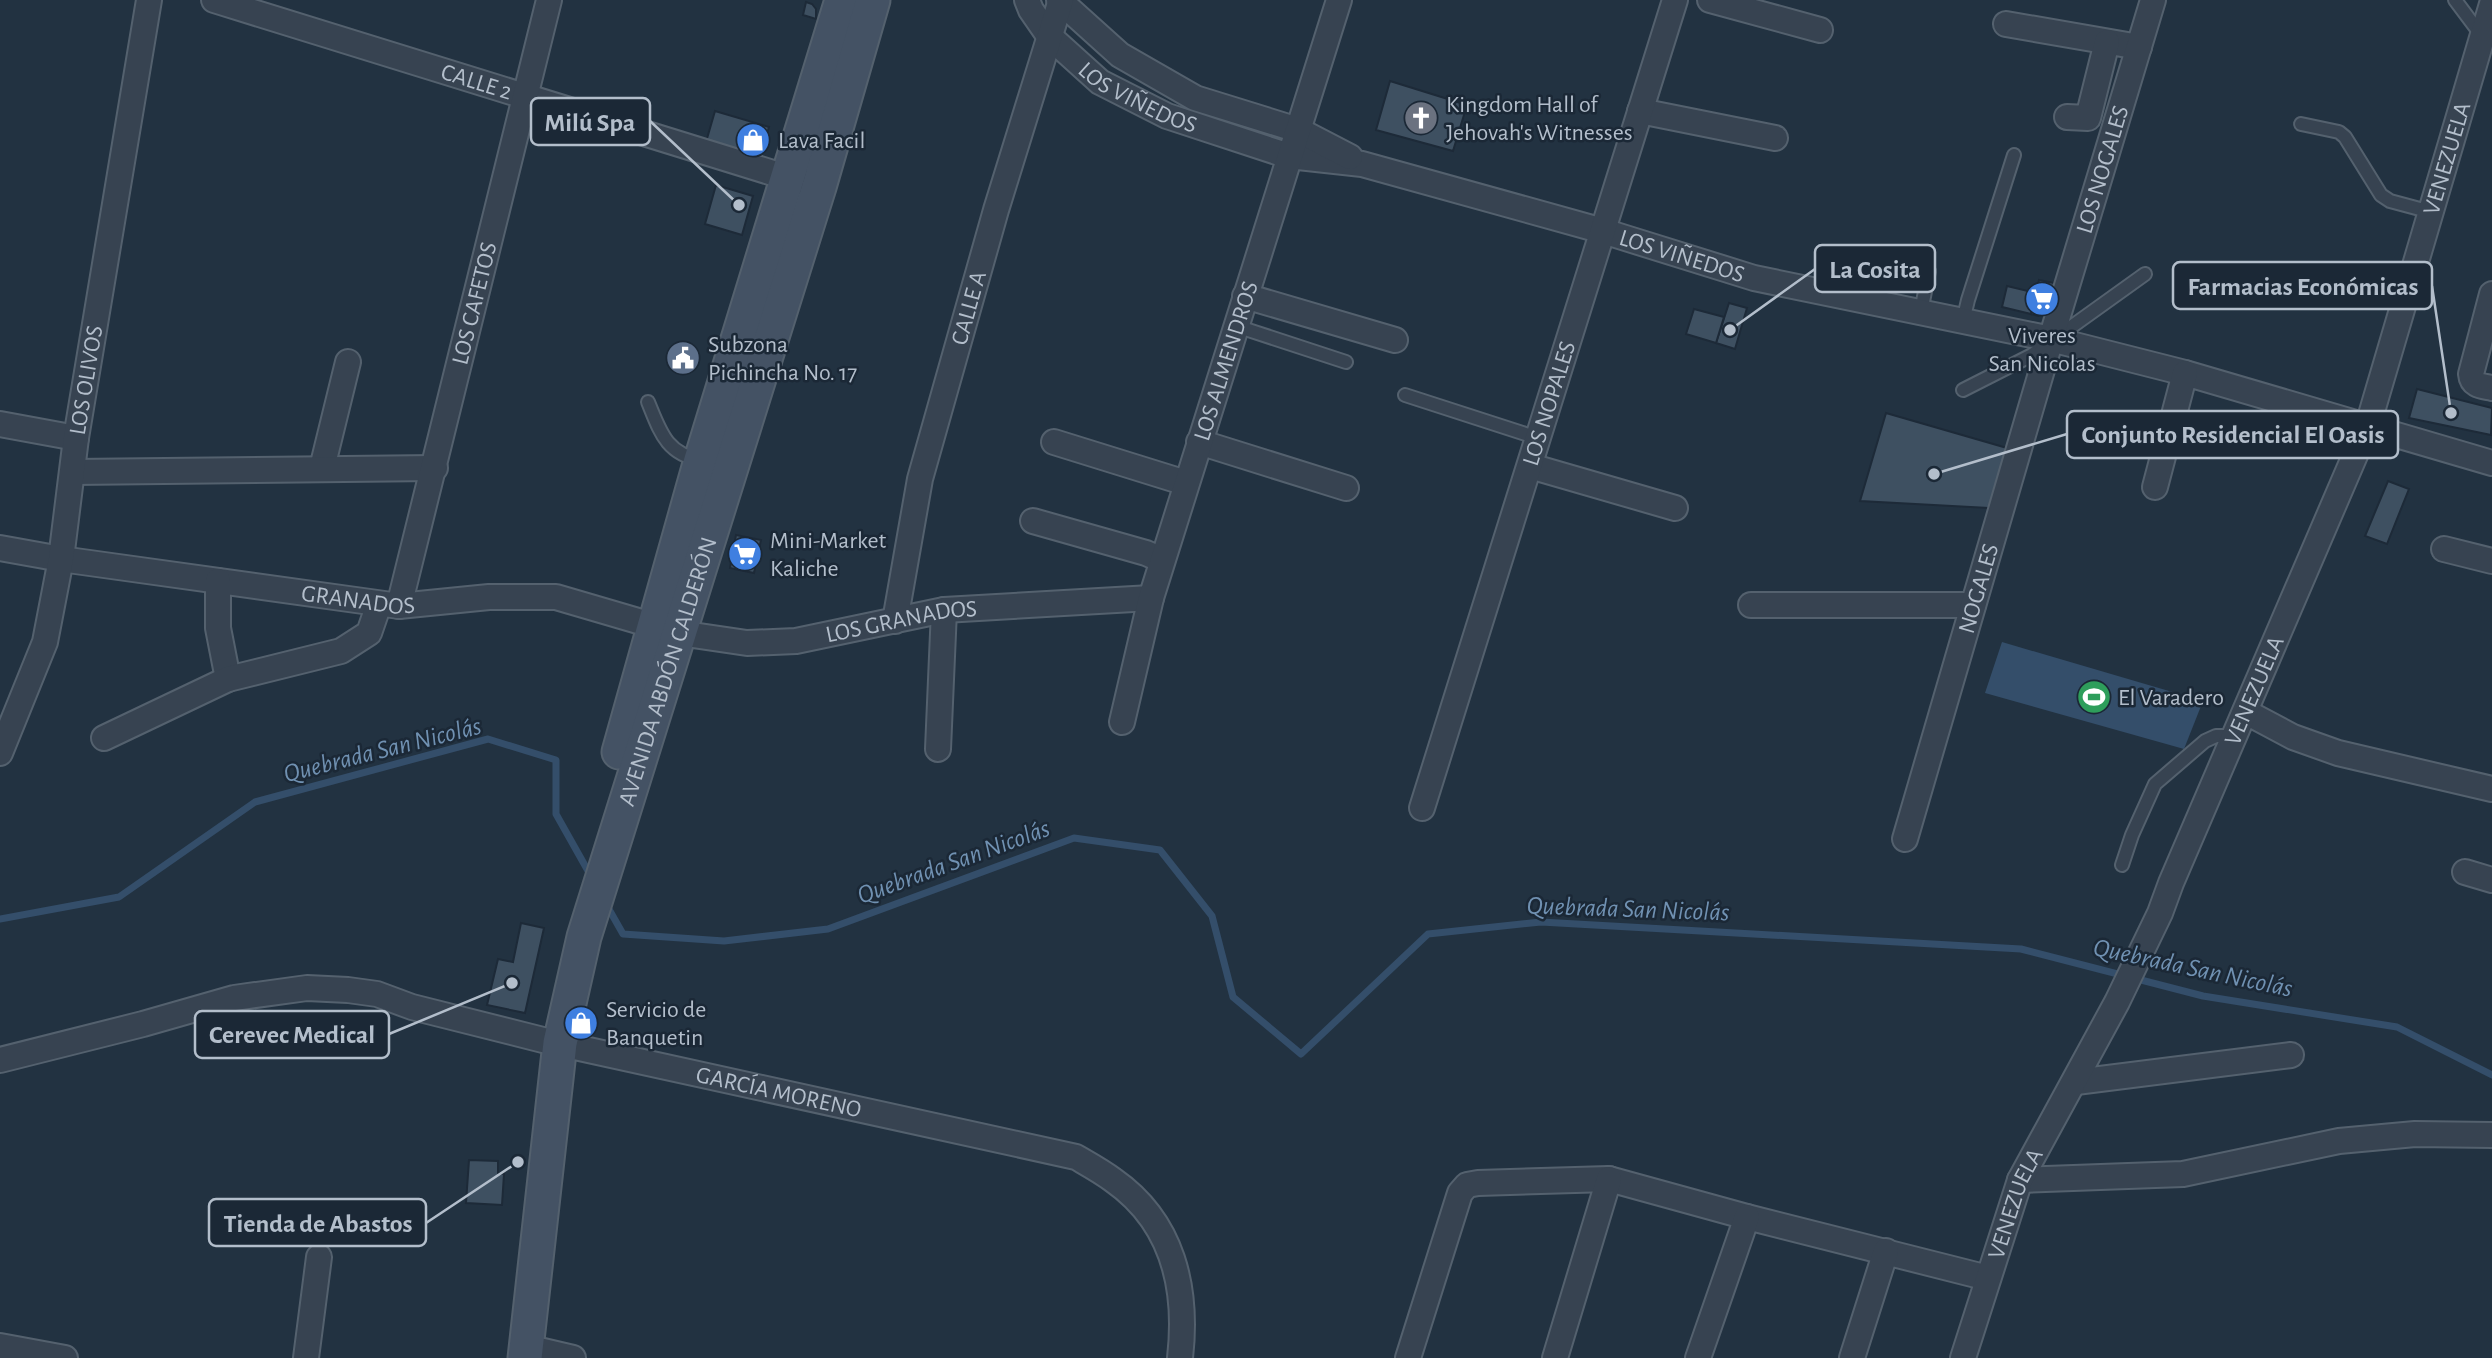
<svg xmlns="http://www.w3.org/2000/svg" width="2492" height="1358" viewBox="0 0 2492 1358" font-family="'Alegreya Sans',sans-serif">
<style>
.water{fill:#344e6a}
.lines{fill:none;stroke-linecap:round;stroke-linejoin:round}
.stream{stroke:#344e6a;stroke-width:7}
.building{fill:#3e5061;stroke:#1d2a38;stroke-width:2}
.service-casing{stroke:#54616e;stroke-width:16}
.minor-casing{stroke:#54616e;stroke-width:28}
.secondary-casing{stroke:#54616e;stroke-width:37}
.service{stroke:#374351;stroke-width:12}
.minor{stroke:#374351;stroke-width:24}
.secondary{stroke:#445264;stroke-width:33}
.labels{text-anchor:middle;stroke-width:5;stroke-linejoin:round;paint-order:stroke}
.street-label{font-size:24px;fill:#b3becb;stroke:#1b2836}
.poi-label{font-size:24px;fill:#b3becb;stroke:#1b2836;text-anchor:start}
.water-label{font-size:26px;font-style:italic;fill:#7091b2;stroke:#1b2836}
.leader{fill:none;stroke:#b3becb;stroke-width:2.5}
.callout-dot{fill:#b3becb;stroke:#1b2836;stroke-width:2.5}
.callout{fill:#1b2836;stroke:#b3becb;stroke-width:2.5}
.callout-label{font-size:26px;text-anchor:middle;font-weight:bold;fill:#b3becb}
</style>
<rect width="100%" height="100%" fill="#223241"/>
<polygon class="water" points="2002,642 2203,701 2184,749 1985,693"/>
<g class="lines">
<g class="stream">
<polyline points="606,904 623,934 724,941 828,929 1074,838 1160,850 1212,916 1233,997 1301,1054 1428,934 1541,922 2021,949 2203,996 2397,1027 2492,1075"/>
<polyline points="0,919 119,897 255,802 488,739 556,760 556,814 592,878"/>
</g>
</g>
<g class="building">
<polygon points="806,2 812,4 816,9 816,19 803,15"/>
<polygon points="1390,81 1467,105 1453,151 1376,130"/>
<polygon points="715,111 769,127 760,158 706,142"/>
<polygon points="716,185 753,196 742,235 705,224"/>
<polygon points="2039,280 2054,283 2049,306 2038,316 2031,314"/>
<polygon points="2007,286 2036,293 2031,314 2002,307"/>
<polygon points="1729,303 1747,308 1735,349 1716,343"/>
<polygon points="1694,309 1724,317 1716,343 1686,334"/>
<polygon points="2417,389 2492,408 2491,435 2409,418"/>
<polygon points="1886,413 2007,448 1989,508 1860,501"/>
<polygon points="2388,481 2409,489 2387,544 2365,536"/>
<polygon points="736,535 761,540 754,573 730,568"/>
<polygon points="521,923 544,928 525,1013 487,1005 498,959 513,962"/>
<polygon points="469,1160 498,1161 498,1173 504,1174 502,1205 466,1203"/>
</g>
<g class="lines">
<g class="service-casing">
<g id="service">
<polyline points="2455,0 2482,36"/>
<polyline points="2301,124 2339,132 2345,137 2381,195 2390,201 2431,212"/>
<polyline points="1921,312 1929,271"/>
<polyline points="1963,321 1968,300 2014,155"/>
<polyline points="1236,326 1346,362"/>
<polyline points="1963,390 2032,355 2145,274"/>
<polyline points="1405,395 1538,438"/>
<path d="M648,402c12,29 18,52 53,58"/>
<polyline points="2122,865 2132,835 2155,784 2205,741 2216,736 2235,736"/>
</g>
</g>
<g class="minor-casing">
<g id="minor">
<path id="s1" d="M214,0l588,182"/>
<path id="s2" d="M1027,0l4,10 18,26 51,46 67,34 122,40 73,8 241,67 151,47 297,61 134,34 307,90"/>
<polyline points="1059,0 1120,55 1195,98 1298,130 1350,157"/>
<polyline points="1710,0 1820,30"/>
<polyline points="2006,24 2139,47"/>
<polyline points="1640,111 1775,138"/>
<polyline points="2067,117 2088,118 2107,42"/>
<path d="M2492,294l-21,80c1,12 11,12 21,14"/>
<polyline points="1245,296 1395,340"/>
<polyline points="0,424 76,438"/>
<polyline points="1054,442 1186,483"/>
<polyline points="1199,442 1346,488"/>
<polyline points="1530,466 1675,508"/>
<polyline points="322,468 348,362"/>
<polyline points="73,472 435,468"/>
<polyline points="2155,487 2185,373"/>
<polyline points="1033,521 1146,553 1162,560"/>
<path id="s3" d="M0,548l61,11 338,47 90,-9h67l123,36 68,10 49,-2 148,-31 207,-12"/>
<polyline points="2444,549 2492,561"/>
<polyline points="218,581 218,628 228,679"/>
<polyline points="1751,605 1973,605"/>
<path id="s4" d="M399,606l150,-606"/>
<path id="s5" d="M895,621l25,-142 76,-269 65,-210"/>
<polyline points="2246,712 2293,737 2338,753 2492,789"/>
<path id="s6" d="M1122,722l29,-124 188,-598"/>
<polyline points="104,738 228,679 341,651 369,633 379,604"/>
<polyline points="938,749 944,610"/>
<path id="s7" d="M0,753l45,-111 16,-83 15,-121 73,-438"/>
<path id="s8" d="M1422,808l253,-808"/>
<path id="s9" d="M1905,839l146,-500 102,-339"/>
<polyline points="2465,872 2492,880"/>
<path id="s10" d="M0,1060l143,-36 91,-26 73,-10 41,2 29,4 35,13 131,33 533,117c12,7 25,14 37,23 60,42 75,108 67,178"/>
<polyline points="2076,1082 2291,1055"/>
<polyline points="2020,1180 2183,1174 2339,1141 2415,1134 2492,1135"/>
<polyline points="0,1346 65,1358"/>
<polyline points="526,1347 573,1358"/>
<polyline points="306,1358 319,1257"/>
<polyline points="1408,1358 1460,1193 1467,1185 1478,1183 1609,1179 1747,1217 1988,1278"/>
<polyline points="1555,1358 1609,1179"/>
<polyline points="1698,1358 1747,1217"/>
<polyline points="1852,1358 1886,1251"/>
<path id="s11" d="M1963,1358l57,-178 97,-178 43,-89 11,-30 197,-458 124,-421"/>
</g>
</g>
<g class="secondary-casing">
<g id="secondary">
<polyline points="619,752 701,460 842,0"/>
<path id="s12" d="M525,1358l35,-315 24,-106 235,-750 54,-187"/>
</g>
</g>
<use href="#service" class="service"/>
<use href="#minor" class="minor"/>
<use href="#secondary" class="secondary"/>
</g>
<defs>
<g id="church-disc" transform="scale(1.75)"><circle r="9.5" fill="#6b7280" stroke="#1b2836"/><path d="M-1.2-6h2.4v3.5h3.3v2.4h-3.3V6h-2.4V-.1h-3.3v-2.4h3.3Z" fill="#fff"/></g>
<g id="shop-disc" transform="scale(1.75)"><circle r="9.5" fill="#3f7fe0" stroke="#1b2836"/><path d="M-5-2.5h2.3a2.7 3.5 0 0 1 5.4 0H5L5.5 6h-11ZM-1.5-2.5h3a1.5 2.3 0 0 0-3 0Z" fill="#fff"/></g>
<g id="supermarket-disc" transform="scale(1.75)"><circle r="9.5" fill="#3f7fe0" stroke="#1b2836"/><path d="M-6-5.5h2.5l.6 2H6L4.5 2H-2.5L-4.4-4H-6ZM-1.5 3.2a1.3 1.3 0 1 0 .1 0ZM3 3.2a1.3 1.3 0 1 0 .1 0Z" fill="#fff"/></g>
<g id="civic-disc" transform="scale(1.75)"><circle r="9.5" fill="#5c6f8a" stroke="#1b2836"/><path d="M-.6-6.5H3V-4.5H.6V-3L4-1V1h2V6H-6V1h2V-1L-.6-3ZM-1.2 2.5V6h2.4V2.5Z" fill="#fff"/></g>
<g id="stadium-disc" transform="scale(1.75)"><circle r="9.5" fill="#2e9e5b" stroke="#1b2836"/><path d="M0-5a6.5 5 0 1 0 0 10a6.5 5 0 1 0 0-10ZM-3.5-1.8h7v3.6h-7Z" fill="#fff"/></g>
</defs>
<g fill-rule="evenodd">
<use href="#church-disc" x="1421" y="118"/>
<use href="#shop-disc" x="753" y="140"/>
<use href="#supermarket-disc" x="2042" y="299"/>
<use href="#civic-disc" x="683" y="358"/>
<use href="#supermarket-disc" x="745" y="554"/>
<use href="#stadium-disc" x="2094" y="697"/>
<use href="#shop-disc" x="581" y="1023"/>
</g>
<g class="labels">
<g class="street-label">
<text dy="8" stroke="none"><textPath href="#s1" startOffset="275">CALLE 2</textPath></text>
<text dy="8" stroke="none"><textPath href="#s2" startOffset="152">LOS VIÑEDOS</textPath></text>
<text dy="8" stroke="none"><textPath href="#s11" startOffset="1297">VENEZUELA</textPath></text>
<text dy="8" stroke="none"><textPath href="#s9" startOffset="698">LOS NOGALES</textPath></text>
<text dy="8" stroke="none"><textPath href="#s2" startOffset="721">LOS VIÑEDOS</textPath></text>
<text dy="8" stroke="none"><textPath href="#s4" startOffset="312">LOS CAFETOS</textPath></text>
<text dy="8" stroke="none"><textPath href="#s5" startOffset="322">CALLE A</textPath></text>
<text dy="8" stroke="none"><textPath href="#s6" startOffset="376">LOS ALMENDROS</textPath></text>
<text dy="8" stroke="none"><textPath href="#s7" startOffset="385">LOS OLIVOS</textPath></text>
<text dy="8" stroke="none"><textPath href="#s8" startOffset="424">LOS NOPALES</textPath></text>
<text dy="8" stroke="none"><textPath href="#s9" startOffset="261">NOGALES</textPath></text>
<text dy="8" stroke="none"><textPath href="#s3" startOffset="362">GRANADOS</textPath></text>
<text dy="8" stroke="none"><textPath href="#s3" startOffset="914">LOS GRANADOS</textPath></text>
<text dy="8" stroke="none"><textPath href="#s12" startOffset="704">AVENIDA ABDÓN CALDERÓN</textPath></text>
<text dy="8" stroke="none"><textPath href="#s11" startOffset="730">VENEZUELA</textPath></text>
<text dy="8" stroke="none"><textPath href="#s10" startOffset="800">GARCÍA MORENO</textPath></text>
<text dy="8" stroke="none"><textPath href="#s11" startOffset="163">VENEZUELA</textPath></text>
</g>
<g class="poi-label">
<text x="1446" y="112">Kingdom Hall of<tspan x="1446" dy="28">Jehovah's Witnesses</tspan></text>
<text x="778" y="148">Lava Facil</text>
<text x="2042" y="343" text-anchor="middle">Viveres<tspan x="2042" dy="28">San Nicolas</tspan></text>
<text x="708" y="352">Subzona<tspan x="708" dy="28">Pichincha No. 17</tspan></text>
<text x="770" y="548">Mini-Market<tspan x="770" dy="28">Kaliche</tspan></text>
<text x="2118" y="705">El Varadero</text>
<text x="606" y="1017">Servicio de<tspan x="606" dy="28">Banquetin</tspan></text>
</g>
<g class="water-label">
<text transform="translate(382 749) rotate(-14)" y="9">Quebrada San Nicolás</text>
<text transform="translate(953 861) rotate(-20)" y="9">Quebrada San Nicolás</text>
<text transform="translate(1628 908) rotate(2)" y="9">Quebrada San Nicolás</text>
<text transform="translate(2193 967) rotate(12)" y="9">Quebrada San Nicolás</text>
</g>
</g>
<path class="leader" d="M739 205L650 121M1730 330L1815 269M2451 413L2432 286M1934 474L2067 434M512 983L389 1034M518 1162L426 1223"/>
<g class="callout-dot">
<circle cx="739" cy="205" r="7"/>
<circle cx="1730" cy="330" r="7"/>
<circle cx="2451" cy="413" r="7"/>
<circle cx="1934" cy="474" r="7"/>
<circle cx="512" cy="983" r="7"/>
<circle cx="518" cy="1162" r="7"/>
</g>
<g class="callout">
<rect x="531" y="98" width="119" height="47" rx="7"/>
<rect x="1815" y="245" width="120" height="47" rx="7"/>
<rect x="2173" y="262" width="259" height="47" rx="7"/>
<rect x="2067" y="411" width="331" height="47" rx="7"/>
<rect x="195" y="1011" width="194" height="47" rx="7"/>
<rect x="209" y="1199" width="217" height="47" rx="7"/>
</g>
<g class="callout-label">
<text x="590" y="131">Milú Spa</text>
<text x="1875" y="278">La Cosita</text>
<text x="2303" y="295">Farmacias Económicas</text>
<text x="2233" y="443">Conjunto Residencial El Oasis</text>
<text x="292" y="1043">Cerevec Medical</text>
<text x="318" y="1232">Tienda de Abastos</text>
</g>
</svg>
